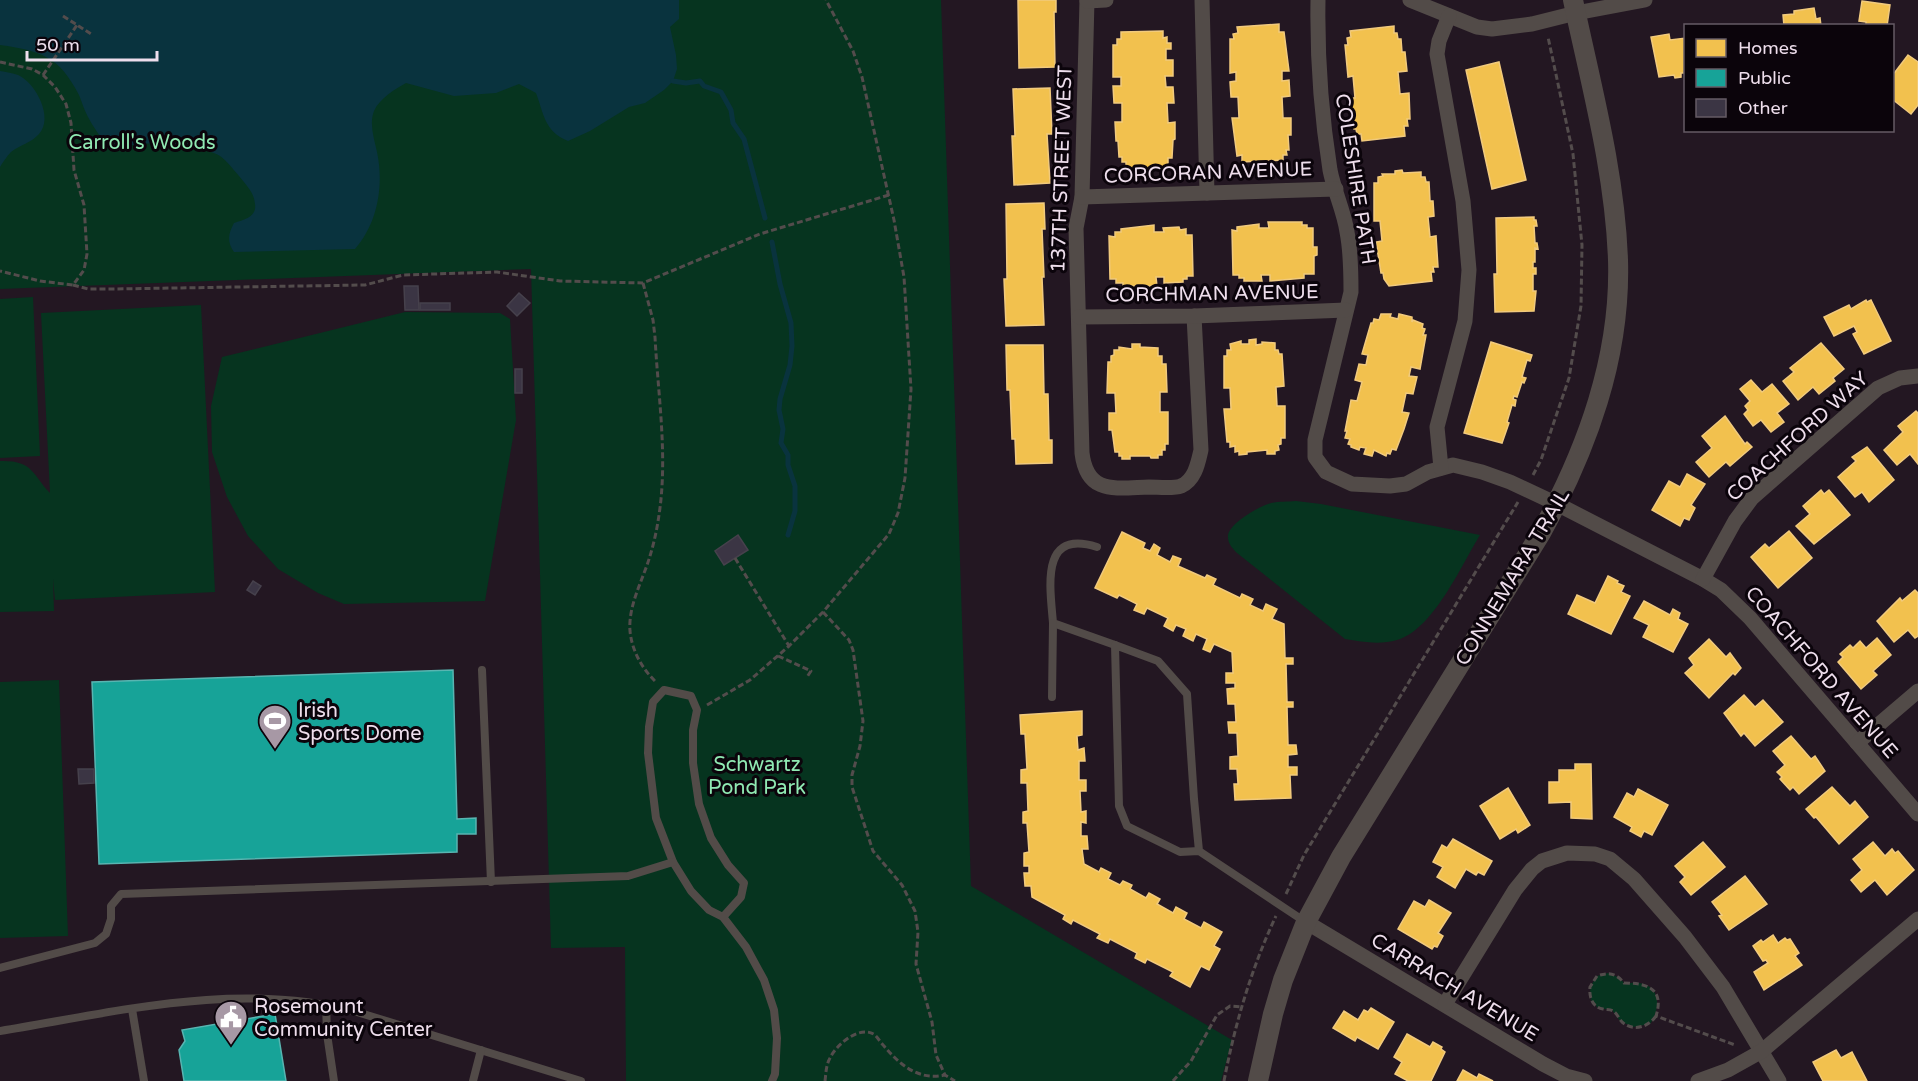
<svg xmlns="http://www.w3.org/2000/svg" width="1918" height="1081" viewBox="0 0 1918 1081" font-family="'Varela Round',sans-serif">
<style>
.green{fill:#06341f}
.water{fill:#09333e}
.homes{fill:#f2c14e;stroke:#f1ca7d;stroke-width:1.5}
.public{fill:#17a398;stroke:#58b5b1;stroke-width:1.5}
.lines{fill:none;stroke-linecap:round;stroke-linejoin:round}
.stream{stroke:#09333e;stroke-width:5}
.building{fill:#3b3544;stroke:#46414c;stroke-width:1.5}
.path{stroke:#534c4c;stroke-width:3;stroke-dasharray:6 3;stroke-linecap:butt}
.service{stroke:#524b48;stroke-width:8}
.minor{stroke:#524b48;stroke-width:15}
.tertiary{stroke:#524b48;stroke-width:20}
.labels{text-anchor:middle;stroke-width:6;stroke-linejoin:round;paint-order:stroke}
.park-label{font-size:20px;fill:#90eab3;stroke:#0b040b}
.street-label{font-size:20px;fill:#eedeec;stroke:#0b040b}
.poi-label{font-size:20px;fill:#eedeec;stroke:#0b040b;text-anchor:start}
</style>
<rect width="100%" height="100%" fill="#231722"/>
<g class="green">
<polygon points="0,0 941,0 971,886 1232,1040 1221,1081 626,1081 625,947 551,948 531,269 0,289"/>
<polygon points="33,297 40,456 0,458 0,299"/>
<path d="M201,305l14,287 -160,8 -2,-21 1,32 -54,1v-151c33,-1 32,13 50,32l-9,-180z"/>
<polygon points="405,312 500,313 510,319 516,420 485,601 344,604 318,593 278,569 248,536 227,497 212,452 211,406 222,357"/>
<path d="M1296,501l25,3 159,31c-19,31 -47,95 -83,105 -17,5 -35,2 -52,-1l-108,-86c-4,-4 -9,-9 -9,-16 -1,-13 32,-31 43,-34 8,-2 17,-1 25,-2z"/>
<polygon points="59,680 68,936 0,938 0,682"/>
<path d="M1608,973l12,5 4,5c6,0 14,-1 20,1 18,6 15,28 6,40l-17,3 -13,-6 -8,-11 -14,-2 -7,-8 -1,-13 7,-11z"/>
</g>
<g class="water">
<path d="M0,0h679v19l-9,8 6,28 1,14 -4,12 -9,9 -19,13 -16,4 -39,24 -22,10c-24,-10 -24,-27 -32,-48l-17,-9 -23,9 -42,3 -48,-13c-11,6 -27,16 -32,28 -5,13 0,27 3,41 7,33 1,71 -22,97l-121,3c-7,-10 -6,-18 0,-29 10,-3 23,-6 21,-19 -1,-12 -9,-19 -16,-28 -6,-7 -12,-15 -19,-20 -13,-9 -67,-14 -83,-12 -14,3 -16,6 -32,1 -5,-10 -12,-18 -17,-28 -4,-7 -6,-15 -9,-22 -20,-39 -38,-44 -79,-50z"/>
<path d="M0,71c6,1 13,2 18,4 18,8 36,43 21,59 -8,9 -19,11 -28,18 -4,4 -8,10 -11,15z"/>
</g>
<g class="homes">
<polygon points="1018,0 1056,0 1056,12 1054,12 1055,67 1019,68"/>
<polygon points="1862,1 1890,5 1887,26 1866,26 1866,22 1859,21"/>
<polygon points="1814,8 1816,19 1820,18 1821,26 1784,26 1783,15 1794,14 1794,11"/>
<polygon points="1279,24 1279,32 1284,32 1289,71 1282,71 1282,81 1289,80 1290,96 1282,97 1283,118 1291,118 1291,135 1288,135 1289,150 1286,150 1287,155 1283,155 1283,160 1242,162 1242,155 1237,156 1232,118 1239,118 1238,97 1231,97 1230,82 1236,81 1236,72 1230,73 1230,39 1234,39 1233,34 1238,33 1237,27"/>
<polygon points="1394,26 1394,33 1397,33 1398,39 1401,39 1402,52 1405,52 1407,71 1398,72 1400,94 1409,93 1410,119 1407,119 1408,126 1404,126 1405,136 1362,141 1361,134 1357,134 1356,129 1354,129 1353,114 1350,114 1349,98 1355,98 1353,76 1348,77 1345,45 1348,45 1347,38 1351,37 1350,31"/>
<polygon points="1163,31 1163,38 1167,37 1167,43 1171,43 1171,49 1166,49 1166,60 1173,60 1173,76 1165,76 1166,87 1173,87 1174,103 1167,103 1168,123 1175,122 1175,139 1173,140 1172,158 1168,158 1168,168 1126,169 1126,162 1122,162 1122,157 1119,157 1118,141 1116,141 1115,122 1122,122 1122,103 1114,103 1113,86 1121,86 1121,77 1113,77 1113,45 1117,45 1117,39 1121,39 1121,32"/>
<polygon points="1669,34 1670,40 1686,38 1686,73 1681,73 1681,77 1675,78 1674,75 1659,77 1651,37"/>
<polygon points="1908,55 1918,62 1918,105 1911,114 1892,99 1892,76"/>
<polygon points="1499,62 1526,180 1492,189 1466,70"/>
<polygon points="1050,88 1052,134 1047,134 1050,183 1014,185 1012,136 1015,136 1013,89"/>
<polygon points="1402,170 1403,173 1421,172 1421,177 1425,177 1426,182 1429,182 1430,201 1433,201 1434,216 1428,217 1430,237 1436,236 1438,267 1433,267 1434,272 1431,272 1432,281 1389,286 1384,279 1383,273 1381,273 1376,242 1382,241 1380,221 1374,221 1374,183 1378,183 1378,177 1383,176 1382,174 1395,174 1395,171"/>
<polygon points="1044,203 1045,229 1042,229 1044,277 1042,277 1044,325 1006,326 1004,279 1007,279 1006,204"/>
<polygon points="1534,217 1534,220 1536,220 1537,226 1534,226 1535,243 1537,243 1538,249 1535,248 1535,262 1533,262 1533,268 1536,268 1536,274 1533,274 1533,291 1536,291 1534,311 1495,312 1494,274 1497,274 1496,218"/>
<polygon points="1268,222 1302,222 1302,225 1307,225 1307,228 1313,228 1313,247 1317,247 1317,255 1314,256 1314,274 1304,274 1304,278 1270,281 1270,275 1261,275 1262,281 1244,281 1244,278 1239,278 1239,275 1233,275 1232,230 1237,231 1237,227 1259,224 1259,228 1269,228"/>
<polygon points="1154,225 1154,232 1164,232 1163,228 1179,227 1180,230 1186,229 1186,235 1192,235 1193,276 1187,276 1187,279 1183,279 1183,282 1164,283 1164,277 1156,277 1157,286 1123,286 1123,283 1116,283 1116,279 1110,279 1109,236 1115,237 1115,232 1121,232 1121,229"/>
<polygon points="1866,300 1867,302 1871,300 1891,341 1864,354 1853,334 1857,332 1854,326 1834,336 1824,317 1849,305 1851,309"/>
<polygon points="1381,314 1391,314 1390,317 1398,319 1399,314 1412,317 1412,322 1413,320 1423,324 1422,328 1425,329 1423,335 1426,335 1420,369 1411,367 1409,376 1417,377 1413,394 1406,393 1402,412 1409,413 1404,429 1396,450 1392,449 1390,454 1387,453 1386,456 1374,450 1372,456 1364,454 1366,448 1360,447 1359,450 1351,447 1351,445 1348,444 1350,439 1345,438 1347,431 1345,431 1351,400 1357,401 1362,382 1355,380 1359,364 1366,365 1368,355 1362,354 1371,323 1373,323 1374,319 1379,320"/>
<polygon points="1256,339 1256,345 1262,344 1262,342 1275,343 1275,350 1278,350 1279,354 1282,354 1284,386 1276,387 1277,406 1285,406 1285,438 1281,438 1281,444 1278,445 1279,450 1275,451 1275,454 1267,454 1267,450 1247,452 1247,454 1239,455 1239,451 1235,452 1235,446 1230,447 1230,442 1227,442 1224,409 1231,409 1230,388 1224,388 1224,356 1227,356 1227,350 1231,350 1230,344 1241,341 1241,344 1249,344 1249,340"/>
<polygon points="1491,342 1532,355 1530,361 1527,360 1522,377 1526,378 1524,383 1522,382 1517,397 1514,396 1513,399 1516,400 1515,406 1512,405 1507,422 1509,423 1502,443 1464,433"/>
<polygon points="1821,343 1844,369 1833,378 1835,381 1819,394 1813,387 1798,400 1783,381 1794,372 1790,368"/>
<polygon points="1132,344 1140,344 1140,347 1158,348 1158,356 1162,356 1162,364 1166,364 1167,392 1160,392 1160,412 1168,412 1168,444 1165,444 1165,450 1162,450 1162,455 1158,455 1158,458 1151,458 1150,456 1130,456 1130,459 1122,459 1122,456 1119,456 1119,452 1115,452 1112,430 1109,430 1109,413 1116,413 1115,393 1107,393 1108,362 1111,362 1111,356 1114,355 1114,350 1119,350 1119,347 1132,349"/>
<polygon points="1006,345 1043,345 1044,394 1048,394 1049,440 1052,440 1052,463 1016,464 1015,439 1012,439 1010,390 1007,390"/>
<polygon points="1751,380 1762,392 1772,384 1789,404 1777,413 1784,422 1771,432 1761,420 1753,426 1744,414 1748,410 1745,406 1750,401 1740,389"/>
<polygon points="1916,411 1918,413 1918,464 1910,454 1897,465 1884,450 1903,432 1898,426"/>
<polygon points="1725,416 1745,444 1747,442 1752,447 1730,466 1726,462 1709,477 1696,462 1712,448 1702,436"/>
<polygon points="1867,447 1894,480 1869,502 1862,492 1855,497 1838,477 1856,461 1852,457"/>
<polygon points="1687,474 1705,484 1691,505 1695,508 1689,520 1684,518 1680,526 1652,510 1669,481 1680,487"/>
<polygon points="1821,490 1824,494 1829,490 1850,515 1814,544 1796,526 1810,514 1803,506"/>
<polygon points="1789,531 1812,558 1778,588 1751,557 1765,544 1769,548"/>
<polygon points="1122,532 1145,543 1143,548 1150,551 1154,544 1160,548 1157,555 1170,562 1173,556 1181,559 1178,566 1205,578 1207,575 1216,579 1213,585 1240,598 1242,594 1253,599 1250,605 1263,611 1266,604 1277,609 1272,619 1284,624 1285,658 1293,658 1293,664 1286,664 1287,702 1293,702 1293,707 1287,707 1288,745 1296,745 1297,754 1288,755 1288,767 1297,767 1297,775 1290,775 1291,798 1235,800 1234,784 1238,784 1237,769 1230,769 1230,757 1238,756 1237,733 1229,733 1228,722 1236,722 1235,704 1228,704 1227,689 1235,688 1235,683 1226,683 1226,673 1233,673 1232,652 1214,644 1210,652 1203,649 1207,639 1196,634 1193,641 1183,636 1186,629 1176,625 1173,631 1164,626 1168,618 1147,608 1144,614 1134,610 1137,604 1119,595 1117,598 1095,588"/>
<polygon points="1608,576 1618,581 1617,583 1624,586 1621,592 1630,596 1611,634 1568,614 1577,595 1595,603"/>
<polygon points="1915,590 1918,593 1918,636 1915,638 1908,630 1894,642 1877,621 1900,598 1902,601"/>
<polygon points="1644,601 1670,615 1673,609 1680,613 1678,619 1688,624 1673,652 1643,637 1649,625 1634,618"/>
<polygon points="1877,638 1891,655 1873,671 1877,675 1861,689 1838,662 1843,657 1840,654 1850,645 1853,648 1860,641 1866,648"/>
<polygon points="1709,639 1726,657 1730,653 1741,668 1735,675 1733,673 1709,698 1685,673 1694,665 1689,658"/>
<polygon points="1744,695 1755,707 1763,700 1783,722 1755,746 1744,733 1741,736 1724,713"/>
<polygon points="1082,711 1082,735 1077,736 1078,750 1084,748 1085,761 1079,761 1079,780 1086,780 1086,791 1080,791 1081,812 1086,811 1086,823 1081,822 1081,836 1087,836 1088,849 1082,849 1084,864 1099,872 1101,868 1111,873 1108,879 1120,885 1123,881 1132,885 1130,889 1146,898 1149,893 1160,899 1157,904 1173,913 1176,907 1187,913 1184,919 1201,928 1204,922 1222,932 1214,946 1220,949 1209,970 1201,966 1190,987 1170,976 1173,972 1147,959 1145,963 1135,958 1137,953 1110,939 1108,943 1097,938 1100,934 1073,920 1071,924 1063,919 1065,915 1032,897 1031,886 1025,886 1024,873 1029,873 1029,866 1024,866 1024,853 1029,852 1027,823 1023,823 1023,812 1028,811 1027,783 1021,783 1021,770 1027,769 1025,734 1021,734 1020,715"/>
<polygon points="1791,736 1811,759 1815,756 1825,771 1799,794 1793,787 1790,790 1780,779 1782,777 1777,772 1785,765 1773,751"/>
<polygon points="1575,764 1591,764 1592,819 1571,818 1571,802 1549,803 1549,782 1559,782 1559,770 1575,770"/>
<polygon points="1832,787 1850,806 1855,801 1868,817 1839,844 1816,817 1814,818 1806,809"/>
<polygon points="1508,788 1530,825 1518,833 1516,829 1500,839 1480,806"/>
<polygon points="1638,789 1668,805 1652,835 1644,831 1641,837 1630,831 1632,827 1614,817 1627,793 1634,797"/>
<polygon points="1453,839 1492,861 1484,875 1478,872 1476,875 1466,869 1455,888 1437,877 1443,867 1433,862 1442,845 1447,848"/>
<polygon points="1703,842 1725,867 1691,895 1680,882 1685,877 1675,866"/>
<polygon points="1873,842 1885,856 1892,849 1895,853 1898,851 1914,870 1887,895 1875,880 1861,892 1851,880 1862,870 1853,859"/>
<polygon points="1745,876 1767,904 1729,930 1719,916 1722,915 1712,902"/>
<polygon points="1429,900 1451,913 1438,933 1443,936 1437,947 1434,946 1432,949 1398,929 1414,901 1425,907"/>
<polygon points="1773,935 1778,943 1785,938 1787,940 1790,939 1799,953 1795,956 1802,965 1764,990 1754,972 1768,963 1766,960 1763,961 1753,946 1761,940 1763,942"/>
<polygon points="1371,1008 1394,1022 1378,1049 1357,1037 1355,1041 1333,1028 1344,1011 1358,1020 1364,1010 1368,1012"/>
<polygon points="1407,1034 1430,1047 1433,1042 1442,1047 1441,1049 1445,1052 1431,1081 1408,1081 1395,1074 1402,1062 1394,1057"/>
<polygon points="1836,1050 1841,1058 1852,1052 1867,1081 1823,1081 1813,1062"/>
<polygon points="1463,1070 1477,1078 1479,1074 1493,1081 1457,1081"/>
</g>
<g class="public">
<polygon points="453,670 457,819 476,818 476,834 457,834 457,852 99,864 92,682"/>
<polygon points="275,1014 286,1081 184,1081 179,1050 185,1041 182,1030"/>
</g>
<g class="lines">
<g class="stream">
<polyline points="673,81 686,83 700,81 704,86 721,92 731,110 733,123 744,139 765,218"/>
<polyline points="772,242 780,284 791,323 792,346 790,365 780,399 779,410 783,429 781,443 788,455 788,465 795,486 795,511 788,535"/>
</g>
</g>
<g class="building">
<polygon points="404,286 418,286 419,310 405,310"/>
<polygon points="519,293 530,303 517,316 507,306"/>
<rect x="420" y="303" width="30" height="7"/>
<rect x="515" y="369" width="7" height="24"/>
<polygon points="738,535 748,550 724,565 715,551"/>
<polygon points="253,581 261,586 255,595 247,590"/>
<polygon points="78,769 94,769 94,783 79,784"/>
</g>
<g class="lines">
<g class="path">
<polyline points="63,16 91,34"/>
<polyline points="0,62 32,69 43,75 55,87 66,104 71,123 74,170 84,205 87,254 84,270 73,285 40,281 0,271"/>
<polyline points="43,75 77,25"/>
<path d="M643,283l10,37 2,17c3,59 13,119 4,178 -2,14 -5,28 -9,41 -7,24 -22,49 -20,75 2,20 12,38 27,52"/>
<polyline points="73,285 88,289 112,289 365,285 403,275 497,272 560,281 643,283 760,234 889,195"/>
<polyline points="1533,475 1541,460 1569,378 1581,306 1582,245 1573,154 1548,37"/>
<polyline points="735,558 789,646"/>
<polyline points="823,612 849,640 853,650 863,721 860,746 852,775 852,787 873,851 902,885 915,911 918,932 916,964 932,1022 936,1055 945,1075 955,1081"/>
<polyline points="778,656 811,671 807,677"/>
<polyline points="707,705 750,680 789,646 823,612 889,534 898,513 905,478 911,389 904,277 894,220 862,77 853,51 826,0"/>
<polyline points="1286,894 1304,855 1518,502"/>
<path d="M1656,1016c-8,11 -22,16 -34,6 -3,-3 -5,-9 -9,-11 -3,-2 -7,-1 -10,-2 -11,-2 -14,-12 -13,-22l7,-11c11,-4 19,-3 27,7 22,0 41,5 32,33l79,29"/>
<path d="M825,1081c1,-8 1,-16 5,-23 6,-13 30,-34 45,-23 3,3 6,8 9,11 16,19 35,35 61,29"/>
<polyline points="1173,1081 1191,1061 1217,1015 1230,1006 1242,1007"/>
<path d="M1224,1081c11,-57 27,-112 52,-165"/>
</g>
<g class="service">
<path d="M1097,547c-57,-18 -47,39 -44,76l62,22"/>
<polyline points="482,670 491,882"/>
<polyline points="1052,697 1053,623"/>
<polyline points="1199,851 1194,799 1187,694 1158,661 1115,645 1119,806 1127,826 1180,852 1199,851 1304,921"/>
<polyline points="723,917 741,897 744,883 728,865 711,838 699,804 693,763 693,730 697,710 691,696 664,690 653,702 649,727 648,753 656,818 673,862 691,891 709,910 723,917 746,947 764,980 774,1010 777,1038 775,1074 772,1081"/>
<polyline points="0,968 95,943 106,934 111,919 111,906 121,894 628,876 673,862"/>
<polyline points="326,1003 327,1034 334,1081"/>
<polyline points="132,1009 144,1081"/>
<path d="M0,1031c116,-19 240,-51 357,-19l224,69"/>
<polyline points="473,1081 481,1050"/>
</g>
<g class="minor">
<path d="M1087,0l-5,197 -6,31 6,225c5,42 33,35 67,34 9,0 24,2 32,-1 14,-6 17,-23 20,-36l-7,-134"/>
<polyline points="1202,0 1207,193"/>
<path d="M1318,0c-1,58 3,113 12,170 4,21 14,41 17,62 4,20 4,40 4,60l-36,148v17l11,15 26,12 38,2 16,-2 22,-12 25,-7 29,7 28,10 47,22 146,75 18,11 29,28 168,196"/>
<polyline points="1410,0 1477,27 1492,29 1532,24 1576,13 1645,0"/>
<polyline points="1087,1 1106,0"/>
<polyline points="1082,197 1336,189"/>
<polyline points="1079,317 1194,316 1346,310"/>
<polyline points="1441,468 1437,427 1465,321 1469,270 1463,201 1437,54 1439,41 1449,16"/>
<polyline points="1703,579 1735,521 1752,498 1878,388 1900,378 1918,376"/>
<polyline points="1857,743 1918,691"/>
<polyline points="1306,922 1543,1064 1566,1076 1585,1081"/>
<polyline points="1445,1004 1515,890 1532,869 1542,861 1567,853 1595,854 1610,859 1634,879 1685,937 1723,987 1779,1081"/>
<polyline points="1698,1081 1728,1070 1762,1051 1918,919"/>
</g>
<path class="tertiary" d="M1258,1081l15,-67 10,-34 23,-58 35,-65 200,-324c46,-84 80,-176 77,-273 -3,-88 -27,-175 -45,-260"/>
</g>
<defs>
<g id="stadium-pin" transform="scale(1.725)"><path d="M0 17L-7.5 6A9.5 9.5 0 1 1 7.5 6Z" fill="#a798a5" stroke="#0b040b"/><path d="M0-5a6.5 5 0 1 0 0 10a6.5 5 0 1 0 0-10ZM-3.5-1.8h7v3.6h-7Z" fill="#fff"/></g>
<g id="civic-pin" transform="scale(1.725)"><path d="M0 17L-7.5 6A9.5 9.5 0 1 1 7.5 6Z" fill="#a798a5" stroke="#0b040b"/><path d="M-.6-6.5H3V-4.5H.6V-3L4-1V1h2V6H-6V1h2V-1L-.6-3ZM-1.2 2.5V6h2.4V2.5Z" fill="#fff"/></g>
</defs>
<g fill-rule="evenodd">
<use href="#stadium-pin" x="275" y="721"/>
<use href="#civic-pin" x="231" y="1017"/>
</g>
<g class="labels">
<g class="park-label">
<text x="142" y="149">Carroll's Woods</text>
<text x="757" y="771">Schwartz<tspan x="757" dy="23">Pond Park</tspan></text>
</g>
<g class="street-label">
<text transform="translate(1061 169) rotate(-88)" y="7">137TH STREET WEST</text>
<text transform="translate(1208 172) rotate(-2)" y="7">CORCORAN AVENUE</text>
<text transform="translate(1356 179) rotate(81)" y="7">COLESHIRE PATH</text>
<text transform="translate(1212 293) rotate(-1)" y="7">CORCHMAN AVENUE</text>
<text transform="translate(1797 436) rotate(-42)" y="7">COACHFORD WAY</text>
<text transform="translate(1512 577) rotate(-59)" y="7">CONNEMARA TRAIL</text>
<text transform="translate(1822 672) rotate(49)" y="7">COACHFORD AVENUE</text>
<text transform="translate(1455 987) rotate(31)" y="7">CARRACH AVENUE</text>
</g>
<g class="poi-label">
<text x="298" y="717">Irish<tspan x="298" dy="23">Sports Dome</tspan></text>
<text x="254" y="1013">Rosemount<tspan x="254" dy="23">Community Center</tspan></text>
</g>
</g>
<rect x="1684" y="24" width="210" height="108" fill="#0b040b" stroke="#665b65" stroke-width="1.5"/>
<rect x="1696" y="39" width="30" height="18" fill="#f2c14e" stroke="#665b65" stroke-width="1.5"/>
<text x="1738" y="54" font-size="18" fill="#eedeec">Homes</text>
<rect x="1696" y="69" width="30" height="18" fill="#17a398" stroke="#665b65" stroke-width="1.5"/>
<text x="1738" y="84" font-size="18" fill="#eedeec">Public</text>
<rect x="1696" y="99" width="30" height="18" fill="#3b3544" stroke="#665b65" stroke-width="1.5"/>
<text x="1738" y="114" font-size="18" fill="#eedeec">Other</text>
<path d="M27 51v9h130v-9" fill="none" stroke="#eedeec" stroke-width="3"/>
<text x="36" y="51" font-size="18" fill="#eedeec" stroke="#0b040b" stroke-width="4.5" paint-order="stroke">50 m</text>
</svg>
